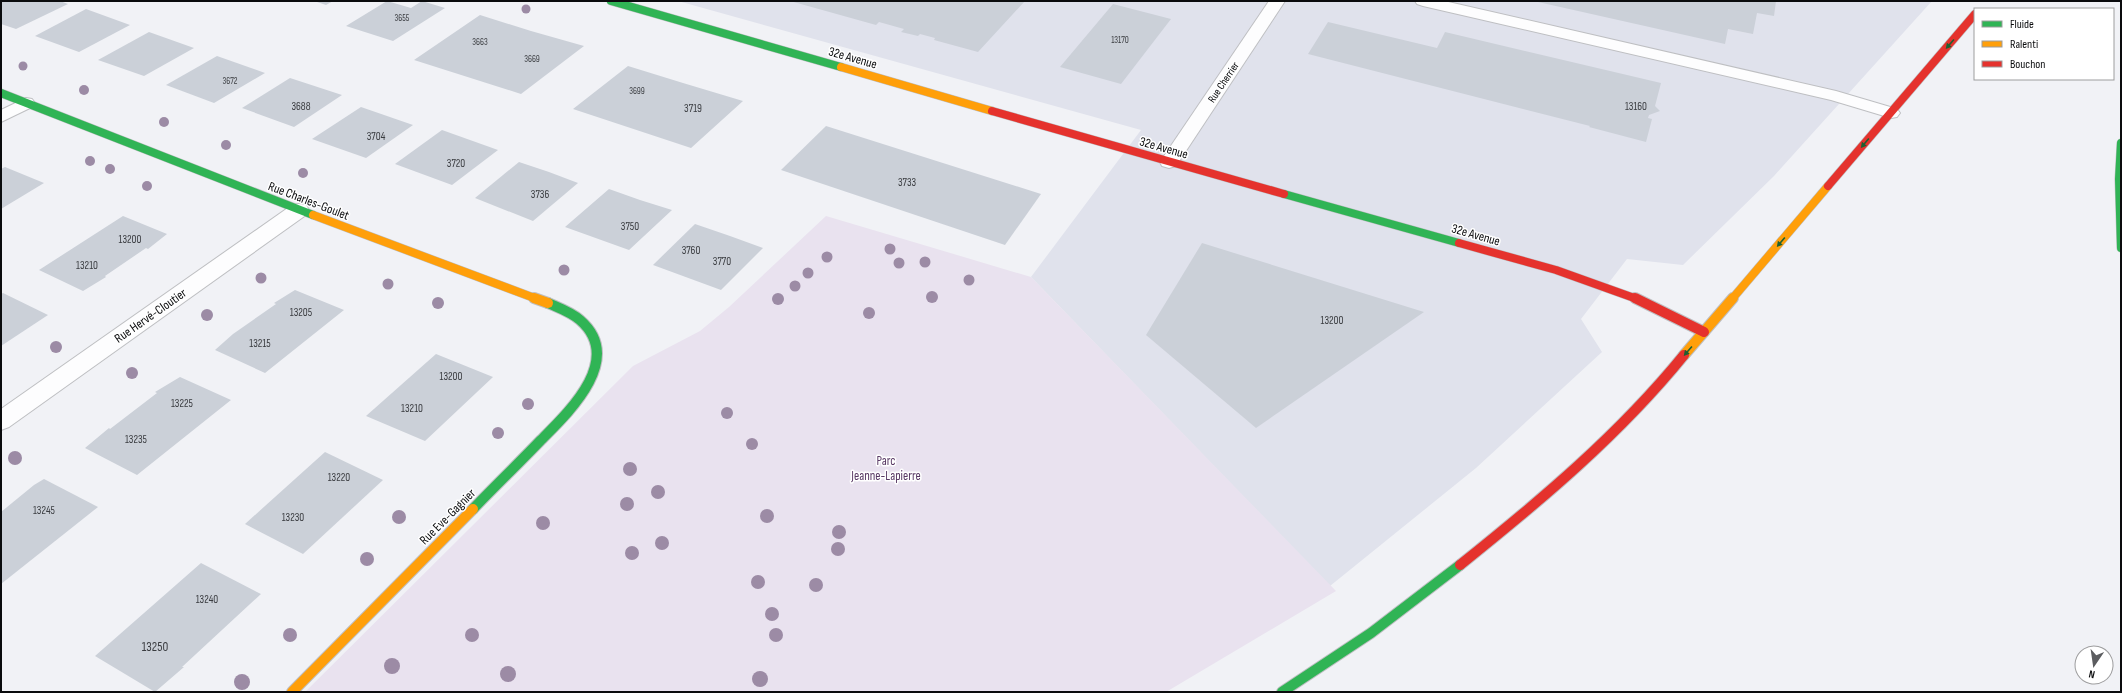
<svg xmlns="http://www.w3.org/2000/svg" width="2122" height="693" viewBox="0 0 2122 693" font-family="'Sofia Sans Condensed',sans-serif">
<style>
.built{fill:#e0e2ec}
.green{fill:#e9e2ef}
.building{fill:#cbd0d8}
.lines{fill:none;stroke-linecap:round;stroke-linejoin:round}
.lane-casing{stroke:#bebfc2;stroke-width:2}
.street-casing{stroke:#bebfc2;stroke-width:2}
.fast-far1-casing{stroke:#bebfc2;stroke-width:9}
.fast-casing{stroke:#bebfc2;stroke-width:12}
.slow-far1-casing{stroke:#bebfc2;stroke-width:9}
.slow-casing{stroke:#bebfc2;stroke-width:12}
.jam-far1-casing{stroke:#bebfc2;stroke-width:9}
.jam-casing{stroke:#bebfc2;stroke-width:12}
.lane{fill:#fdfdfe;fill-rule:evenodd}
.street{fill:#fdfdfe;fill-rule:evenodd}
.fast-far1{stroke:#30b455;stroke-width:8}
.fast{stroke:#30b455;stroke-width:10}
.slow-far1{stroke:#ff9f0a;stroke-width:8}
.slow{stroke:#ff9f0a;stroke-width:10}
.jam-far1{stroke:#e5322d;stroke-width:8}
.jam{stroke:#e5322d;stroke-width:10}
.tree{fill:#9c8ba5}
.oneway{fill:#1d6031}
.labels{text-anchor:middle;stroke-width:3;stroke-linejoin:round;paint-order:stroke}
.far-number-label{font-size:9px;fill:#3a3c40}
.far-street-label{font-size:11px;fill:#0a0b0d;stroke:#fff}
.number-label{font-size:11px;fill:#3a3c40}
.street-label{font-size:13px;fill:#0a0b0d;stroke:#fff}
.park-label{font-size:13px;fill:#573763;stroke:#fff}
.near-number-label{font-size:13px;fill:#3a3c40}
</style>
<rect width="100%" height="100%" fill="#f1f2f6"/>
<polygon class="built" points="678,1 1932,1 1774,176 1683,265 1627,259 1581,319 1602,352 1476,468 1330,586 1031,277 1141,130"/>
<polygon class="green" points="826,216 1031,277 1336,591 1166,692 305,692 633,366 700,331 729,307"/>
<g class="building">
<polygon points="2,1 60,1 68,4 16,29 1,24"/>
<polygon points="314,1 333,1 326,5"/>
<polygon points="387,1 411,8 422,1 445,8 393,41 346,26"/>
<polygon points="790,1 1025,1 978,52 934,40 935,38 920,34 918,36 901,32 904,29 879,22 876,25"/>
<polygon points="1776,1 1774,16 1757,13 1753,34 1728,29 1725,44 1538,2"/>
<polygon points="1113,4 1171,19 1121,84 1060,67"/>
<polygon points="86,9 130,25 79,52 35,36"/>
<polygon points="480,15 531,31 584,46 521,94 414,60"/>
<polygon points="1328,22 1437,48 1445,32 1661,83 1655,106 1660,111 1649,115 1648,118 1652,119 1646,142 1589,127 1590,126 1308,54"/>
<polygon points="149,32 194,48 144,76 98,60"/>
<polygon points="217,56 265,73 214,103 166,85"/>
<polygon points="628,66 683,83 743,101 691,148 573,109"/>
<polygon points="290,78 342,95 294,127 242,108"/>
<polygon points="361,107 413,125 366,158 312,139"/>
<polygon points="826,126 1041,194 1005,245 781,170"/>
<polygon points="442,130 498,150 452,185 395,164"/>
<polygon points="519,162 549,172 578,183 533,221 475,198"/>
<polygon points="5,167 44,183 1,209 1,169"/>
<polygon points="609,189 640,200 672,210 629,250 565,227"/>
<polygon points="123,216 167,234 148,249 146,248 105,276 106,277 83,291 39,270"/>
<polygon points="695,224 730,236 763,248 721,290 653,265"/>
<polygon points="1202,243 1424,312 1256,428 1146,335"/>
<polygon points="295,290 344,310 265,373 215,350 233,334 276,304 274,303"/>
<polygon points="3,293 48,315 1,346 1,294"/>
<polygon points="436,354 493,377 425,441 366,416"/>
<polygon points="180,377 231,400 137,475 85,448 109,428 110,429 157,393 155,392"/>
<polygon points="325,452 383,480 303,554 245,524"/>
<polygon points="44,479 98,507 1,584 1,512 34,485"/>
<polygon points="201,563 261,594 182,667 184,667 155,692 95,656"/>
</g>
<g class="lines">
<g class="lane-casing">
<polygon id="lane" points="1415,1 1444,1 1836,91 1897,109 1900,113 1897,117 1891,118 1831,100 1423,6 1417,4"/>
</g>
<g class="street-casing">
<g id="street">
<polygon points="1269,1 1285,1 1176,166 1169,168 1162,166 1160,162"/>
<polygon points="26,98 32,99 35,103 32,107 1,122 1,110"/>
<polygon points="299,204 306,205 309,210 306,215 9,427 1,430 1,409 292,205"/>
</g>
</g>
<g class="fast-far1-casing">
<g id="fast-far1">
<polyline points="611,1 841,67"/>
<polyline points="1,93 313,215"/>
<polyline points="2121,143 2119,179 2121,248"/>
<polyline points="1284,194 1459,243"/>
</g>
</g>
<g class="fast-casing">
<g id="fast">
<path d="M473,509c22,-23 46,-46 68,-69 28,-28 84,-81 39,-120 -9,-8 -21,-12 -32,-17"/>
<polyline points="1282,692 1371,633 1460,565"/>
</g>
</g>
<g class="slow-far1-casing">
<g id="slow-far1">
<polyline points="841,67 992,111"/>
<polyline points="313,215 537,299"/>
<polyline points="1732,299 1828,186"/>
</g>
</g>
<g class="slow-casing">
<g id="slow">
<polyline points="534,298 548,303"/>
<polyline points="1684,355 1733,298"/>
<polyline points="292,692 473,509"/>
</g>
</g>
<g class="jam-far1-casing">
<g id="jam-far1">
<polyline points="992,111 1284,194"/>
<polyline points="1828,186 1975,14"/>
<polyline points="1459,243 1556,270 1637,299"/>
</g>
</g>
<g class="jam-casing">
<g id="jam">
<polyline points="1635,298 1704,332"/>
<path d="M1460,565c80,-64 159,-130 224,-210"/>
</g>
</g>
<use href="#lane" class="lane"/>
<use href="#street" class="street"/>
<use href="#fast-far1" class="fast-far1"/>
<use href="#fast" class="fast"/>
<use href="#slow-far1" class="slow-far1"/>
<use href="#slow" class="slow"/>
<use href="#jam-far1" class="jam-far1"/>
<use href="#jam" class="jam"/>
</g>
<g class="tree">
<circle cx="526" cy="9" r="4.5"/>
<circle cx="23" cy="66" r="4.5"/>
<circle cx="84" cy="90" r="5"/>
<circle cx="164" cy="122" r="5"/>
<circle cx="226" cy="145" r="5"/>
<circle cx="90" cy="161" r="5"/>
<circle cx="110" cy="169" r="5"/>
<circle cx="303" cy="173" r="5"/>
<circle cx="147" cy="186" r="5"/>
<circle cx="890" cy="249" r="5.5"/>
<circle cx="827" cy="257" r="5.5"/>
<circle cx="925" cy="262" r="5.5"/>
<circle cx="899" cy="263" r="5.5"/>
<circle cx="564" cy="270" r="5.5"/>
<circle cx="808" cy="273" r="5.5"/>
<circle cx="261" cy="278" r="5.5"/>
<circle cx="969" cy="280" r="5.5"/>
<circle cx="388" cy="284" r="5.5"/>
<circle cx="795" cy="286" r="5.5"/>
<circle cx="932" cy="297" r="6"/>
<circle cx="778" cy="299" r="6"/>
<circle cx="438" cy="303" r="6"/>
<circle cx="869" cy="313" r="6"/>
<circle cx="207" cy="315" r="6"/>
<circle cx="56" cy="347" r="6"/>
<circle cx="132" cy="373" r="6"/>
<circle cx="528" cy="404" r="6"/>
<circle cx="727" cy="413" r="6"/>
<circle cx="498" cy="433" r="6"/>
<circle cx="752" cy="444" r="6"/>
<circle cx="15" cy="458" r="7"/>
<circle cx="630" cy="469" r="7"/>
<circle cx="658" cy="492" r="7"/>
<circle cx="627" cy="504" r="7"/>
<circle cx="767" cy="516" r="7"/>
<circle cx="399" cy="517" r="7"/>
<circle cx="543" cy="523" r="7"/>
<circle cx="839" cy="532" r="7"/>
<circle cx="662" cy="543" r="7"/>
<circle cx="838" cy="549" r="7"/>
<circle cx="632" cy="553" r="7"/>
<circle cx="367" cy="559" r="7"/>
<circle cx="758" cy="582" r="7"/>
<circle cx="816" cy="585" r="7"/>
<circle cx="772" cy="614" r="7"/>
<circle cx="290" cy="635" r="7"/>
<circle cx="472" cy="635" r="7"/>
<circle cx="776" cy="635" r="7"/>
<circle cx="392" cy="666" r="8"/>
<circle cx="508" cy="674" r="8"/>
<circle cx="760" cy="679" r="8"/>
<circle cx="242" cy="682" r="8"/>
</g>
<defs><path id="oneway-solid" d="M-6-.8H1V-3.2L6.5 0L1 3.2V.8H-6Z"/></defs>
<g class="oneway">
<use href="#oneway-solid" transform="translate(1950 44) rotate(131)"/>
<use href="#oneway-solid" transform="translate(1865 143) rotate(130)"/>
<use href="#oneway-solid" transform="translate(1781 242) rotate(130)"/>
<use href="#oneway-solid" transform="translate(1688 351) rotate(131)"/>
</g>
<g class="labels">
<g class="far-number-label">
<text x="402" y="21">3655</text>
<text x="1120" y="43">13170</text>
<text x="480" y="45">3663</text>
<text x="532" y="62">3669</text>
<text x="230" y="84">3672</text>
<text x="637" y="94">3699</text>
</g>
<g class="far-street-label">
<text transform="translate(1223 82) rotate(-56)" y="4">Rue Cherrier</text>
</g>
<g class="number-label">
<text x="301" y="110">3688</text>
<text x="1636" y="110">13160</text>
<text x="693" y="112">3719</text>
<text x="376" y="140">3704</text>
<text x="456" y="167">3720</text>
<text x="907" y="186">3733</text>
<text x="540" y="198">3736</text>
<text x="630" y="230">3750</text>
<text x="130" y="243">13200</text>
<text x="691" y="254">3760</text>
<text x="722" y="265">3770</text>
<text x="87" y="269">13210</text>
<text x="301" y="316">13205</text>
<text x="1332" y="324">13200</text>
<text x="260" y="347">13215</text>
<text x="451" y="380">13200</text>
<text x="182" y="407">13225</text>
<text x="412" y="412">13210</text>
<text x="136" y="443">13235</text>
<text x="339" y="481">13220</text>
<text x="44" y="514">13245</text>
<text x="293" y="521">13230</text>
<text x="207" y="603">13240</text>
</g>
<g class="street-label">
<text transform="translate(853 57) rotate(16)" y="5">32e Avenue</text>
<text transform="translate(1164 147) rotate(16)" y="5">32e Avenue</text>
<text transform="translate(309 200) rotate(21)" y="5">Rue Charles-Goulet</text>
<text transform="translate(1476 234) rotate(16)" y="5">32e Avenue</text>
<text transform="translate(150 315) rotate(-35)" y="5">Rue Hervé-Cloutier</text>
<text transform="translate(447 516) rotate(-45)" y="5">Rue Eve-Gagnier</text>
</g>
<g class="park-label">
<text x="886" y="465">Parc<tspan x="886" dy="15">Jeanne-Lapierre</tspan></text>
</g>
<g class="near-number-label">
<text x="155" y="651">13250</text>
</g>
</g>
<rect width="2122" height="693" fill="none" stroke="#0a0b0d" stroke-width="4"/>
<rect x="1974" y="8" width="140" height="72" fill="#ffffff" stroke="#9d9d9e"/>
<rect x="1982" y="21" width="20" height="6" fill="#30b455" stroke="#9d9d9e"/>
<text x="2010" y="28" font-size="12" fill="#0a0b0d">Fluide</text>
<rect x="1982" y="41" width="20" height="6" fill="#ff9f0a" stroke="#9d9d9e"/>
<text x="2010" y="48" font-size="12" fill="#0a0b0d">Ralenti</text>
<rect x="1982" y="61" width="20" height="6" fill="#e5322d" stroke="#9d9d9e"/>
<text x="2010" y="68" font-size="12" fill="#0a0b0d">Bouchon</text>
<g transform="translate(2094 665) rotate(193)"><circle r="19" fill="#ffffff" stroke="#9d9d9e"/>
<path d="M0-3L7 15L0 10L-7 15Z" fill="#5b5c5f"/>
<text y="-6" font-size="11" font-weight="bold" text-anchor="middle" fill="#0a0b0d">N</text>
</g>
</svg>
